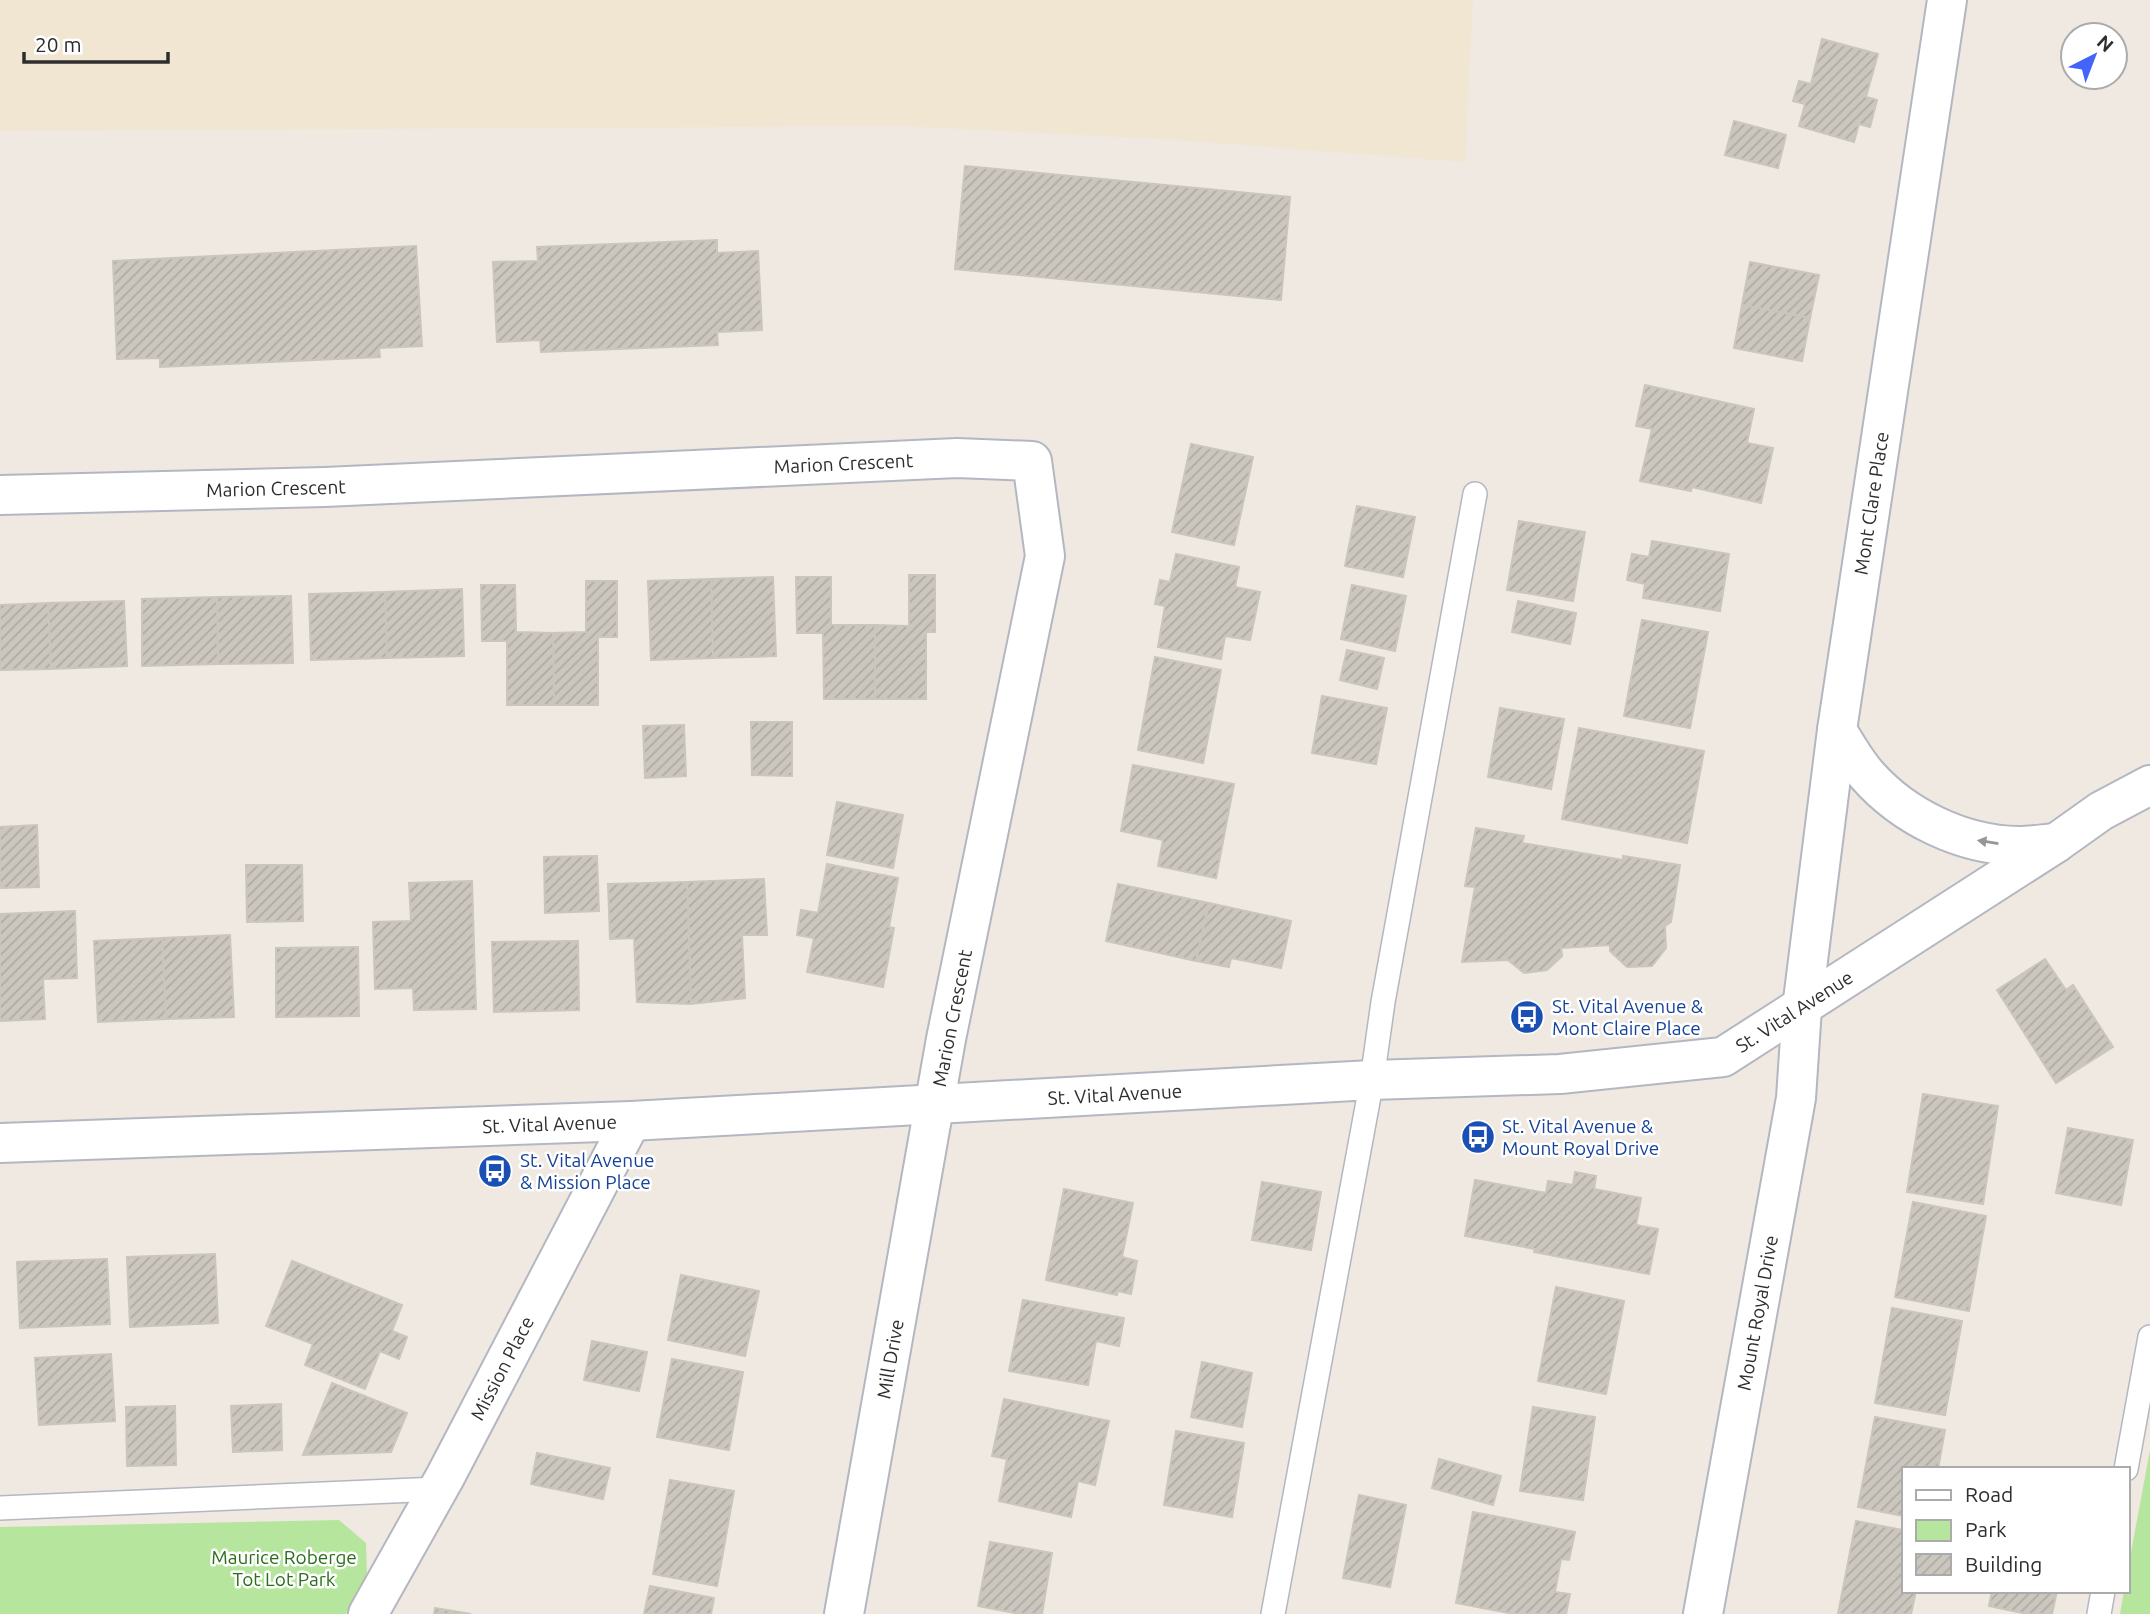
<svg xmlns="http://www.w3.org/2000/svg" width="2150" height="1614" viewBox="0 0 2150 1614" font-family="Ubuntu,sans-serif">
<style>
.education{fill:#f0e6d1}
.park{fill:#b6e59e}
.building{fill:url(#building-hatch);stroke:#cbc5ba;stroke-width:2}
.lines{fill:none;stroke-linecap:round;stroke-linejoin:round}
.lane-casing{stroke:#b4b7c1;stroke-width:26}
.street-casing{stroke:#b4b7c1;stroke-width:42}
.secondary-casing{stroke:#b4b7c1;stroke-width:42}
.lane{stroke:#fff;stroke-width:23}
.street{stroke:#fff;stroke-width:38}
.secondary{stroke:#fff;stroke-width:38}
.oneway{fill:#969696}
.labels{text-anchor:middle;stroke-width:5;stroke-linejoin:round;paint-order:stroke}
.street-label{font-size:19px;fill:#2e2e2e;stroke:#fff}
.transit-label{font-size:19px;fill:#164399;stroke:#fff;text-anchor:start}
.park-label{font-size:19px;fill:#2c6e1b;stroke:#fff}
</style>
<defs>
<pattern id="building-hatch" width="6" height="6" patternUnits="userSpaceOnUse" patternTransform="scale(1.75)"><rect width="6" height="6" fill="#cbc7bf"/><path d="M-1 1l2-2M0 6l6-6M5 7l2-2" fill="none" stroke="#afaba4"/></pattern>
</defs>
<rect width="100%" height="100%" fill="#efe9e1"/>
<polygon class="education" points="0,0 1473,0 1465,162 1163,139 900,126 0,131"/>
<g class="park">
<polygon points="2150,1450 2150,1614 2120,1614 2124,1591 2127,1591 2127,1574"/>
<polygon points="339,1520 366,1543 367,1577 346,1614 0,1614 0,1527"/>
</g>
<g class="building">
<polygon points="1822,39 1878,54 1866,97 1877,100 1870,127 1859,124 1854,142 1799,126 1805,104 1793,101 1799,81 1811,84"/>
<polygon points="1734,121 1786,135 1778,168 1725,155"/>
<polygon points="965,166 1290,197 1281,300 955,269"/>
<polygon points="717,240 717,253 758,251 762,330 717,332 718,345 541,352 540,340 497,342 493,262 538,261 537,247"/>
<polygon points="416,246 422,346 379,348 380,357 160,367 160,358 117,359 113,261"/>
<polygon points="1750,262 1819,275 1810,318 1742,305"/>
<polygon points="1742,305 1810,318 1802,361 1734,348"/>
<polygon points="1645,385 1754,409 1747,443 1773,448 1761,503 1692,487 1691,491 1640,481 1652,429 1636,426"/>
<polygon points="1191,444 1253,457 1234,545 1172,532"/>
<polygon points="1357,506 1415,517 1403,577 1345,566"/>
<polygon points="1519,521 1585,532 1573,601 1507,590"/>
<polygon points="1652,541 1729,554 1720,611 1643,598 1645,584 1627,580 1632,554 1649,557"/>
<polygon points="1176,554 1239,567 1235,587 1260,592 1250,640 1225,636 1221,659 1158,647 1165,606 1155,604 1160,580 1170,582"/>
<polygon points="909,575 935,575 935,632 926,632 926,699 875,699 875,625 909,626"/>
<polygon points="773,577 776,656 713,658 711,579"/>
<polygon points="796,577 831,577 831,625 875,625 875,699 824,699 823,633 797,633"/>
<polygon points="711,579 713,658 651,660 648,581"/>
<polygon points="586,581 617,581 617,637 598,637 598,705 554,705 553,633 586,632"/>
<polygon points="481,585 515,585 516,632 553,633 554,705 507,705 507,641 482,641"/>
<polygon points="1352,585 1406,596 1395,651 1341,639"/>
<polygon points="462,589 464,656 387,658 385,592"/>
<polygon points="385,592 387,658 311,660 309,594"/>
<polygon points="291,596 293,663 218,664 217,597"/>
<polygon points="217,597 218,664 142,666 142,599"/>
<polygon points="124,601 127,666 51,669 48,603"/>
<polygon points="1518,601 1576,613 1570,644 1512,632"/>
<polygon points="48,603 51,669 0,670 0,605"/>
<polygon points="1642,620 1708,632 1690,728 1624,716"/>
<polygon points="1347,650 1384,658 1377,689 1340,680"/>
<polygon points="1155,657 1221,670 1203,763 1138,750"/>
<polygon points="1322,696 1387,708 1376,764 1312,753"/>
<polygon points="1500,708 1564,719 1551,789 1488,777"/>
<polygon points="751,722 792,722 792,776 752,775"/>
<polygon points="684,725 686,776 645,778 643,726"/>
<polygon points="1579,728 1704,751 1687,843 1562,819"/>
<polygon points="1133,765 1234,784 1216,878 1158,866 1163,840 1121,831"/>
<polygon points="837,802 903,815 893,868 827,855"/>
<polygon points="37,825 39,887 0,888 0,827"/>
<polygon points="1476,828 1524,836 1522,843 1623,860 1623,856 1680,865 1671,922 1665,926 1666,948 1652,966 1627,967 1610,951 1610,945 1561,948 1562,956 1547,970 1524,973 1508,960 1462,962 1475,887 1465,886"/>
<polygon points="597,856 599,911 545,913 544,857"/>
<polygon points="827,864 898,878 889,927 894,928 883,987 807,972 814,938 797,935 801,910 818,913"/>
<polygon points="246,865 302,865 303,921 247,922"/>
<polygon points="764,879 767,935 742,935 745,998 691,1004 687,882"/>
<polygon points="472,881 476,1009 414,1010 413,988 375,989 373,922 411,921 409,883"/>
<polygon points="687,882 691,1004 637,1002 634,938 610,939 608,884"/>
<polygon points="1118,884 1209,903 1196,961 1106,941"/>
<polygon points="1209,903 1291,921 1281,968 1231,958 1229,967 1196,961"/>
<polygon points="75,911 77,978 43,979 45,1019 0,1021 0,914"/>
<polygon points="230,935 234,1017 166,1019 162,938"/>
<polygon points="162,938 166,1019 98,1022 94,941"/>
<polygon points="578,941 579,1010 494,1012 492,942"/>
<polygon points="358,947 359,1016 276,1017 276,948"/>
<polygon points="2045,959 2066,990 2073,985 2113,1047 2056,1083 1997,990"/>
<polygon points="1923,1094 1998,1106 1983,1204 1907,1192"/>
<polygon points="2068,1128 2133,1140 2121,1205 2056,1193"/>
<polygon points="1575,1172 1596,1176 1594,1189 1641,1198 1636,1225 1658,1229 1649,1274 1534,1252 1535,1249 1465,1236 1475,1180 1546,1193 1548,1181 1573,1185"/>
<polygon points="1262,1182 1321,1192 1311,1250 1252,1240"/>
<polygon points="1064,1189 1133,1203 1122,1257 1137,1261 1131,1294 1118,1291 1117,1295 1046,1280"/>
<polygon points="1913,1202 1986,1216 1969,1311 1895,1297"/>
<polygon points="215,1254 218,1323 130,1327 127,1257"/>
<polygon points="107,1259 110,1324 20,1328 17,1262"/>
<polygon points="292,1261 402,1305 392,1331 407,1337 399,1359 380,1351 365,1389 305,1365 313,1344 266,1326"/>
<polygon points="681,1275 759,1291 745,1356 668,1340"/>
<polygon points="1556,1287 1624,1301 1606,1394 1538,1381"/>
<polygon points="1023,1300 1124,1318 1119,1346 1096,1341 1088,1385 1009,1371"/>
<polygon points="1892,1308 1962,1321 1945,1415 1875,1403"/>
<polygon points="592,1341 647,1352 639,1391 584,1380"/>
<polygon points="111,1354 115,1421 39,1425 35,1358"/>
<polygon points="672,1359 743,1372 729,1450 657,1437"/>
<polygon points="1202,1362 1252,1373 1242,1427 1191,1417"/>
<polygon points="332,1383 407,1413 391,1452 303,1455"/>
<polygon points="1004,1399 1109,1421 1095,1485 1078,1481 1071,1517 999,1501 1007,1459 992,1456"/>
<polygon points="281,1404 282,1450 233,1452 231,1406"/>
<polygon points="175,1406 176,1465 127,1466 126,1407"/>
<polygon points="1533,1407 1595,1417 1583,1500 1520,1491"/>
<polygon points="1875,1417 1945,1430 1938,1469 1903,1469 1903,1516 1858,1507"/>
<polygon points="1176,1431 1244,1443 1232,1517 1164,1505"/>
<polygon points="537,1453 610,1468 603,1499 531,1484"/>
<polygon points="1439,1459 1501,1476 1493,1505 1432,1488"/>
<polygon points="670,1480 734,1491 717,1586 653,1574"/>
<polygon points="1359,1495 1406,1505 1390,1587 1343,1578"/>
<polygon points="1473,1512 1575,1532 1569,1560 1561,1559 1555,1592 1570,1594 1566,1614 1514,1614 1456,1603"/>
<polygon points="1856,1521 1903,1530 1903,1591 1916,1591 1911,1614 1838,1614"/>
<polygon points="990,1542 1052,1553 1042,1614 1020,1614 978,1606"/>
<polygon points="650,1586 714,1598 711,1614 644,1614"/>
<polygon points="1992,1591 2057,1591 2052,1614 2027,1614 1989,1606"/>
<polygon points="435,1608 471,1614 434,1614"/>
</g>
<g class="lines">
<g class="lane-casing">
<g id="lane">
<polyline points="2126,1469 2150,1337"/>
<polyline points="0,1508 438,1489"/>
<polyline points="1273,1614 1372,1080 1383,1002 1475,494"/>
<polyline points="2099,1614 2103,1591"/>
</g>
</g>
<g class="street-casing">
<g id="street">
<path id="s1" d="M0,495l325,-8 632,-29 75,3 13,95 -99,483 -102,575"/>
<path d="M1837,730c9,15 18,31 30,45 37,42 95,70 151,71 13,0 25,-2 38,-3"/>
<path id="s2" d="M368,1614l77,-137 186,-356"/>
<path id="s3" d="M1703,1614l93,-516 6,-90 35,-278 110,-730"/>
</g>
</g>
<g class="secondary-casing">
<g id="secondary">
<path id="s4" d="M0,1143l631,-22 741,-41 188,-6 163,-17 333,-214 45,-32 49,-26"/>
</g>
</g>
<use href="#lane" class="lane"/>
<use href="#street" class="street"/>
<use href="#secondary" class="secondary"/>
</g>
<defs><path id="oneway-solid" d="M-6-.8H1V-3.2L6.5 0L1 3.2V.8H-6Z" transform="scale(1.75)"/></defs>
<use class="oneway" href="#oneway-solid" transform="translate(1988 842) rotate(-171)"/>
<defs>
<g id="bus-disc" transform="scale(1.75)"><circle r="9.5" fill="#1a4fb4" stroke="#fff"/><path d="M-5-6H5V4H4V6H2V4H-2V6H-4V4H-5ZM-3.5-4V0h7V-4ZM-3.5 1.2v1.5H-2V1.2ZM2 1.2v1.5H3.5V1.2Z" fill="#fff"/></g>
</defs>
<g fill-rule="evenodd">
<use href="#bus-disc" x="1527" y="1017"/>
<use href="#bus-disc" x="1478" y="1137"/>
<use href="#bus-disc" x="495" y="1171"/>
</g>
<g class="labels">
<g class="street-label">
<text dy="7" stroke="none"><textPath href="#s1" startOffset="844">Marion Crescent</textPath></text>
<text dy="7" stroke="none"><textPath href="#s1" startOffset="276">Marion Crescent</textPath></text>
<text dy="7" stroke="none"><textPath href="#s3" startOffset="1124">Mont Clare Place</textPath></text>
<text dy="7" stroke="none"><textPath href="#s4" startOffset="1810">St. Vital Avenue</textPath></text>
<text transform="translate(952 1018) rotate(-79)" y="7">Marion Crescent</text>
<text dy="7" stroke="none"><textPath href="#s4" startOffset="1116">St. Vital Avenue</textPath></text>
<text dy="7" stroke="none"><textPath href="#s4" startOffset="550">St. Vital Avenue</textPath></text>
<text dy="7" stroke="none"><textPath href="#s3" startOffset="306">Mount Royal Drive</textPath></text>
<text transform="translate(890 1359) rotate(-80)" y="7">Mill Drive</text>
<text dy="7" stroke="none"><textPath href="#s2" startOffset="280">Mission Place</textPath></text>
</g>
<g class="transit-label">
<text x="1552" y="1013">St. Vital Avenue &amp;<tspan x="1552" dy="22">Mont Claire Place</tspan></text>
<text x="1502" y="1133">St. Vital Avenue &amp;<tspan x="1502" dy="22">Mount Royal Drive</tspan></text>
<text x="520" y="1167">St. Vital Avenue<tspan x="520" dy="22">&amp; Mission Place</tspan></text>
</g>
<g class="park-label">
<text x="284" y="1564">Maurice Roberge<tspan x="284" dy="22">Tot Lot Park</tspan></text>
</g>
</g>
<rect x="1902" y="1467" width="228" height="126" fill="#ffffff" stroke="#ababab" stroke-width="2"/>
<rect x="1916" y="1490" width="35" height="10" fill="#ffffff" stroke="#ababab" stroke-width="2"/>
<text x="1965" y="1502" font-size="21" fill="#2e2e2e">Road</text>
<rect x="1916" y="1520" width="35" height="21" fill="#b6e59e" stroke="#ababab" stroke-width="2"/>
<text x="1965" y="1537" font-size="21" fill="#2e2e2e">Park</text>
<rect x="1916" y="1554" width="35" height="21" fill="url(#building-hatch)" stroke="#ababab" stroke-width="2"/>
<text x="1965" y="1572" font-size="21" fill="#2e2e2e">Building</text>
<g transform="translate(2094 56) rotate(42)"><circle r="33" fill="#ffffff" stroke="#ababab" stroke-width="2"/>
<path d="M0-5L12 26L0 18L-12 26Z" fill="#4264fb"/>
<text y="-10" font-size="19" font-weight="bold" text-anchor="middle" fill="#2e2e2e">N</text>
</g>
<path d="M24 52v10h144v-10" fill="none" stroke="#2e2e2e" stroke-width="3.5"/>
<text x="35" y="52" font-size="21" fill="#2e2e2e" stroke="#ffffff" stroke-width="5" paint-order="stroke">20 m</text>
</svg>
